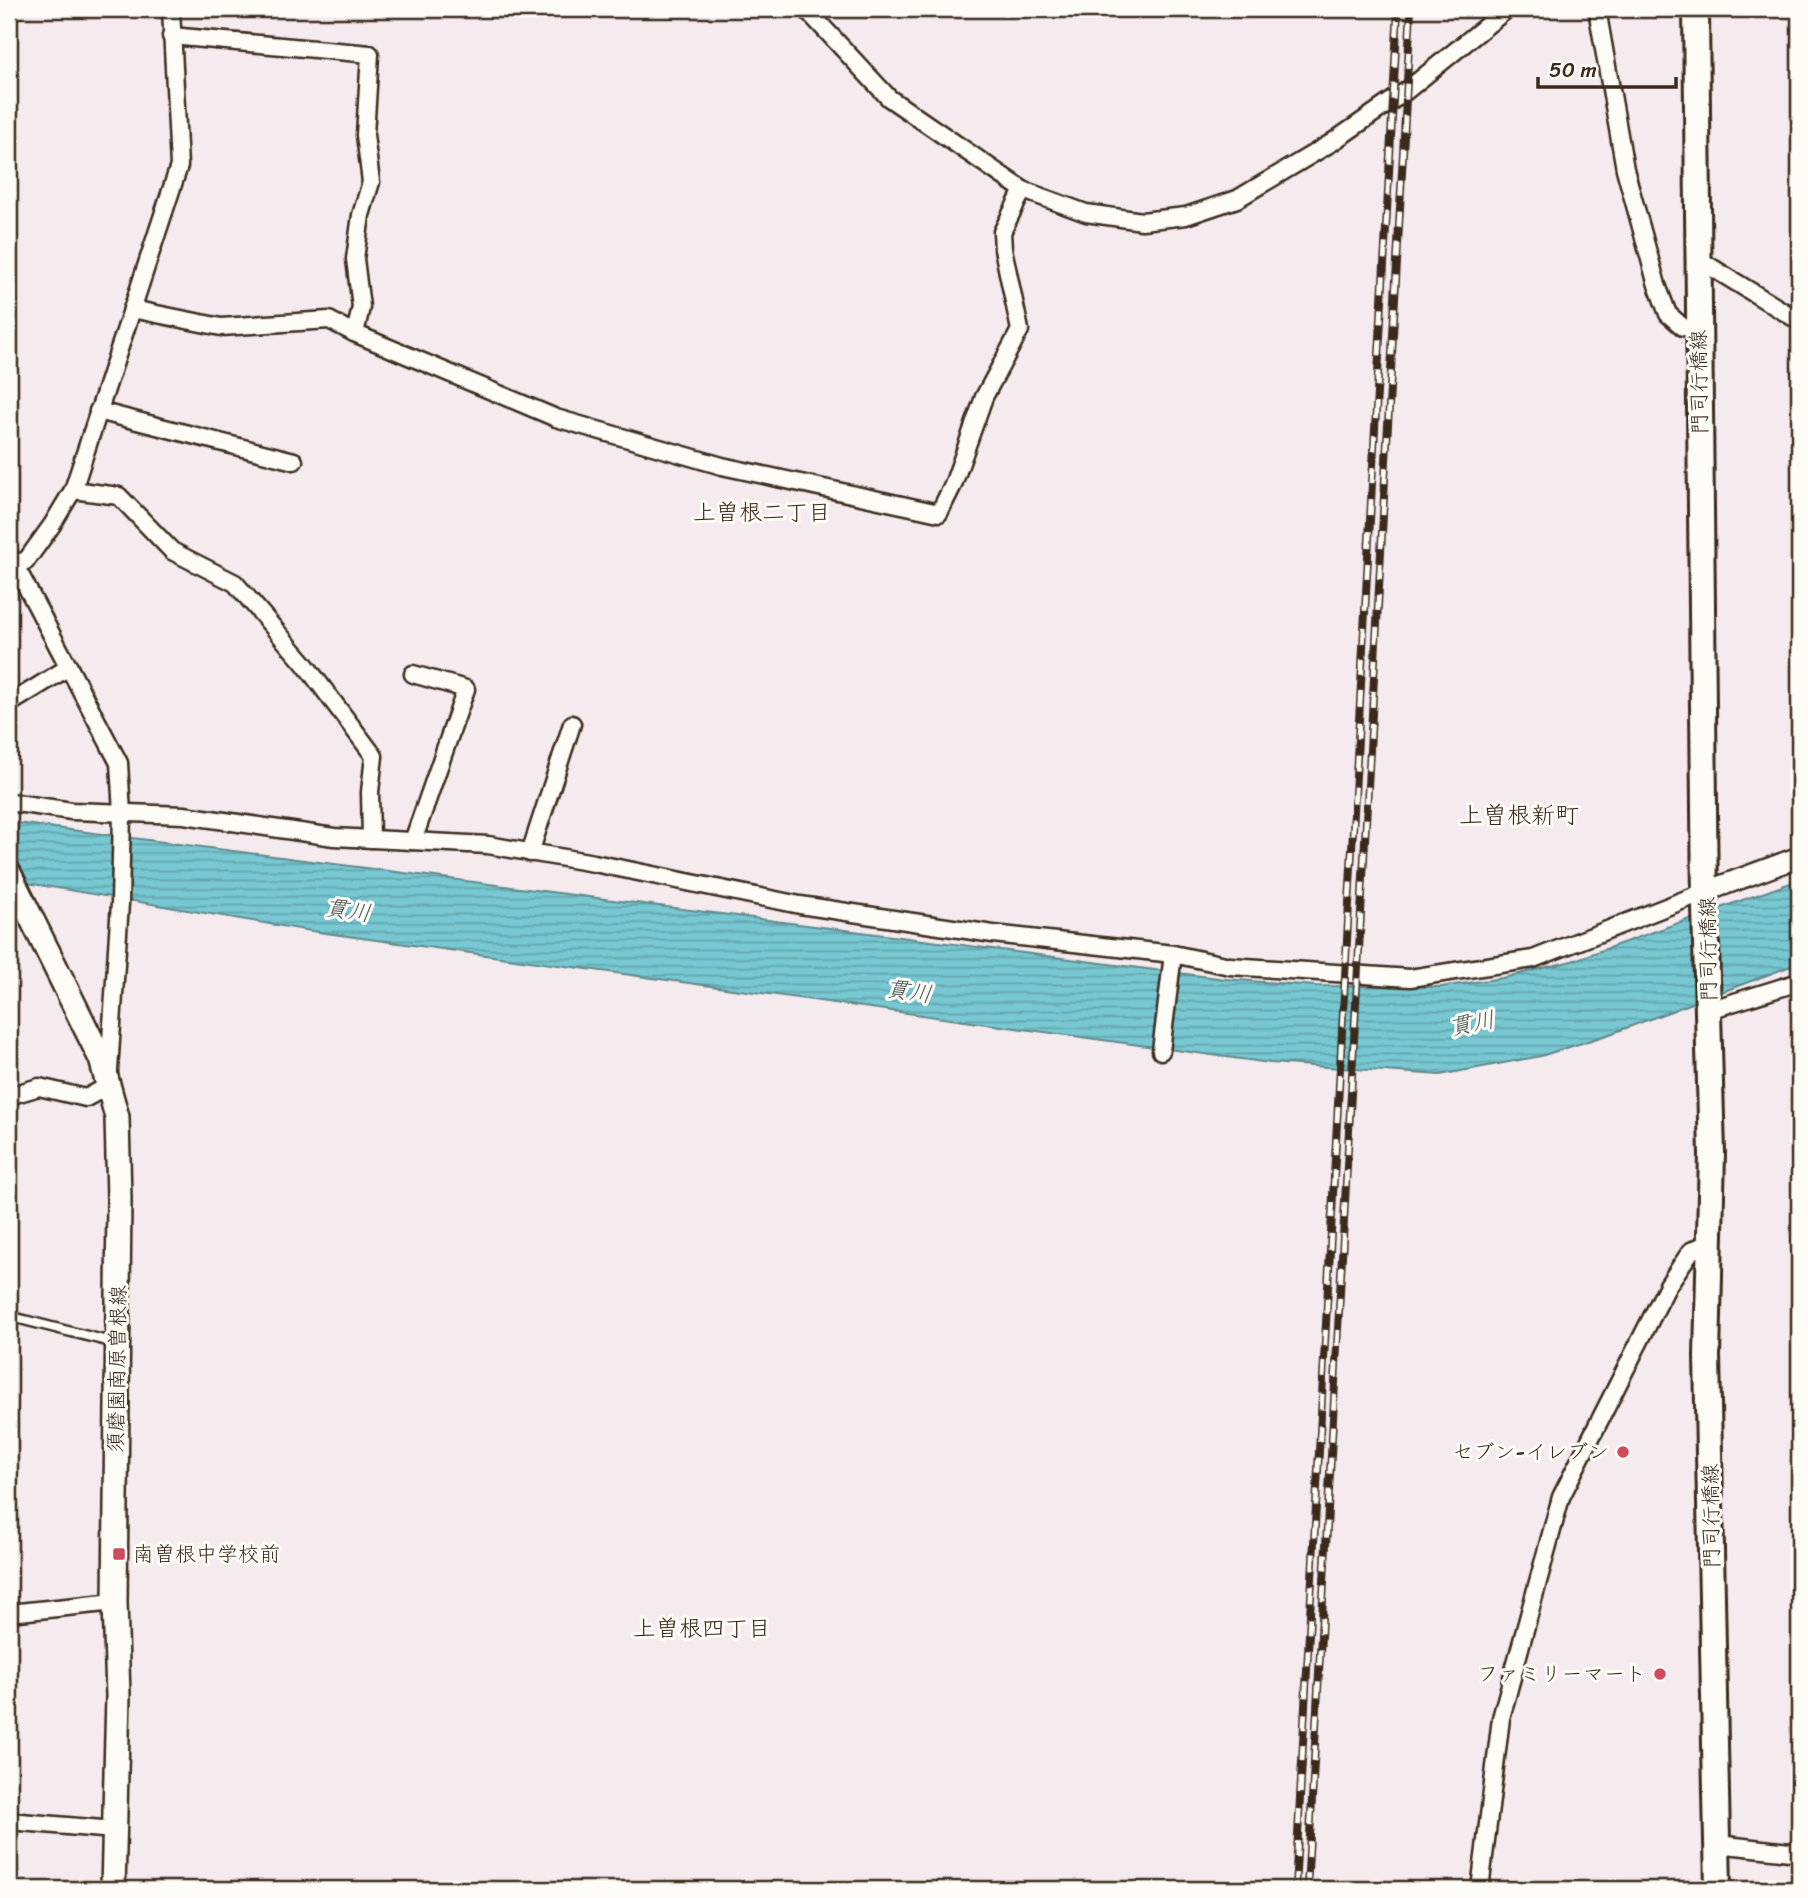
<svg xmlns="http://www.w3.org/2000/svg" width="1808" height="1898" viewBox="0 0 1808 1898" font-family="Sriracha,'Klee One',sans-serif">
<style>
.water{fill:url(#water-rules);stroke:#5f898a;stroke-width:2}
.lines{fill:none;stroke-linecap:round;stroke-linejoin:round}
.service-casing{stroke:#3b2a1e;stroke-width:13}
.minor-casing{stroke:#3b2a1e;stroke-width:21}
.tertiary-casing{stroke:#3b2a1e;stroke-width:24}
.secondary-casing{stroke:#3b2a1e;stroke-width:28}
.primary-casing{stroke:#3b2a1e;stroke-width:30}
.service{stroke:#fdfcf7;stroke-width:8}
.minor{stroke:#fdfcf7;stroke-width:16}
.tertiary{stroke:#fdfcf7;stroke-width:19}
.secondary{stroke:#fdfcf7;stroke-width:23}
.primary{stroke:#fdfcf7;stroke-width:24}
.rail-casing{stroke:#3b2a1e;stroke-width:8}
.rail{stroke:#fdfcf7;stroke-width:5;stroke-dasharray:16;stroke-linecap:butt}
.poi-dot{fill:#d1495b;stroke:#fdfcf7;stroke-width:2.5}
.labels{text-anchor:middle;stroke-width:6;stroke-linejoin:round;paint-order:stroke}
.street-label{font-size:21px;fill:#3b2a1e;stroke:#fdfcf7}
.poi-label{font-size:21px;fill:#3b2a1e;stroke:#fdfcf7;text-anchor:end}
.neighbourhood-label{font-size:23px;fill:#3b2a1e;stroke:#fdfcf7}
.water-label{font-size:23px;font-style:italic;fill:#4d5954;stroke:#fdfcf7}
.quarter-label{font-size:24px;fill:#3b2a1e;stroke:#fdfcf7}
</style>
<defs>
<pattern id="water-rules" width="6" height="5" patternUnits="userSpaceOnUse" patternTransform="scale(1.75)"><rect width="6" height="5" fill="#77c8d2"/><path d="M0 2.5h6" fill="none" stroke="#63a3aa"/></pattern>
</defs>
<rect width="100%" height="100%" fill="#f5ebee"/>
<filter id="ink" filterUnits="userSpaceOnUse"><feTurbulence type="fractalNoise" baseFrequency=".0143" numOctaves="2"/><feDisplacementMap in="SourceGraphic" scale="14" xChannelSelector="R" yChannelSelector="G"/><feConvolveMatrix kernelMatrix="1 2 1 2 8 2 1 2 1" color-interpolation-filters="sRGB"/></filter>
<g filter="url(#ink)">
<polygon class="water" points="9,822 1225,979 1315,986 1441,987 1502,978 1572,961 1799,880 1799,963 1610,1034 1541,1056 1440,1075 1270,1063 311,931 9,880"/>
<g class="lines">
<g class="service-casing">
<polyline id="service" points="9,1330 12,1317 115,1343"/>
</g>
<g class="minor-casing">
<g id="minor">
<polyline points="806,9 889,98 1023,190 1086,213 1142,221 1186,216 1237,199 1331,143 1406,91 1507,9"/>
<polyline points="1597,9 1625,169 1657,285 1668,314 1683,327 1698,329"/>
<polyline points="171,36 370,54 365,135 371,182 361,215 355,259 361,307 357,325 354,333"/>
<polyline points="1698,259 1799,321"/>
<polyline points="132,309 221,327 329,320 354,333 556,418 722,466 939,513 953,485 984,397 1020,330 1003,249 1002,232 1023,190"/>
<polyline points="98,411 294,461"/>
<polyline points="73,490 119,496 172,551 235,583 304,663 374,756 370,792 371,839"/>
<polyline points="9,563 26,561 52,525 73,490 179,166 171,9"/>
<polyline points="413,674 466,689 413,841"/>
<polyline points="9,704 69,667"/>
<polyline points="9,802 72,811 184,815 334,837 488,845 594,863 800,905 993,934 1173,954 1230,966 1410,978 1533,959 1707,891"/>
<polyline points="530,853 572,724"/>
<polyline points="1709,1010 1799,982"/>
<polyline points="1161,1051 1173,954"/>
<polyline points="9,1096 39,1087 86,1098 108,1086 120,903 122,813 119,763 14,563"/>
<polyline points="9,1613 115,1602"/>
<polyline points="9,1821 114,1830"/>
<polyline points="1717,1844 1799,1853"/>
<polyline points="1480,1889 1501,1718 1561,1497 1668,1285 1691,1251 1710,1242"/>
</g>
</g>
<g class="tertiary-casing">
<polyline id="tertiary" points="1707,891 1799,857"/>
</g>
<g class="secondary-casing">
<polyline id="secondary" points="9,873 101,1059 117,1117 119,1199 115,1602 118,1696 113,1889"/>
</g>
<g class="primary-casing">
<polyline id="primary" points="1696,9 1705,907 1712,1153 1707,1356 1718,1889"/>
</g>
<use href="#service" class="service"/>
<use href="#minor" class="minor"/>
<use href="#tertiary" class="tertiary"/>
<use href="#secondary" class="secondary"/>
<use href="#primary" class="primary"/>
<g class="rail-casing">
<g id="rail">
<polyline points="1295,1889 1398,9"/>
<polyline points="1307,1889 1411,9"/>
</g>
</g>
<use href="#rail" class="rail"/>
</g>
</g>
<g class="poi-dot">
<circle cx="1623" cy="1452" r="7"/>
<rect x="112" y="1547" width="14" height="14" rx="3.5"/>
<circle cx="1660" cy="1674" r="7"/>
</g>
<g class="labels">
<g class="street-label">
<text transform="translate(1699 382) rotate(-91)" y="7">門司行橋線</text>
<text transform="translate(1708 949) rotate(-91)" y="7">門司行橋線</text>
<text transform="translate(117 1369) rotate(-89)" y="7">須磨園南原曽根線</text>
<text transform="translate(1711 1516) rotate(-91)" y="7">門司行橋線</text>
</g>
<g class="poi-label">
<text x="1609" y="1459">セブン-イレブン</text>
<text x="133" y="1561" text-anchor="start">南曽根中学校前</text>
<text x="1646" y="1681">ファミリーマート</text>
</g>
<g class="neighbourhood-label">
<text x="762" y="520">上曽根二丁目</text>
<text x="702" y="1636">上曽根四丁目</text>
</g>
<g class="water-label">
<text transform="translate(348 910) rotate(8)" y="8">貫川</text>
<text transform="translate(909 991) rotate(8)" y="8">貫川</text>
<text transform="translate(1472 1023) rotate(-11)" y="8">貫川</text>
</g>
<g class="quarter-label">
<text x="1519" y="823">上曽根新町</text>
</g>
</g>
<rect width="1808" height="1898" fill="none" stroke="#fdfcf7" stroke-width="35"/>
<rect x="18" y="18" width="1773" height="1863" fill="none" stroke="#3b2a1e" stroke-width="2.5" filter="url(#ink)"/>
<path d="M1538 77v10h138v-10" fill="none" stroke="#3b2a1e" stroke-width="3.5"/>
<text x="1549" y="77" font-size="21" fill="#3b2a1e" stroke="#fdfcf7" stroke-width="5" paint-order="stroke">50 m</text>
</svg>
